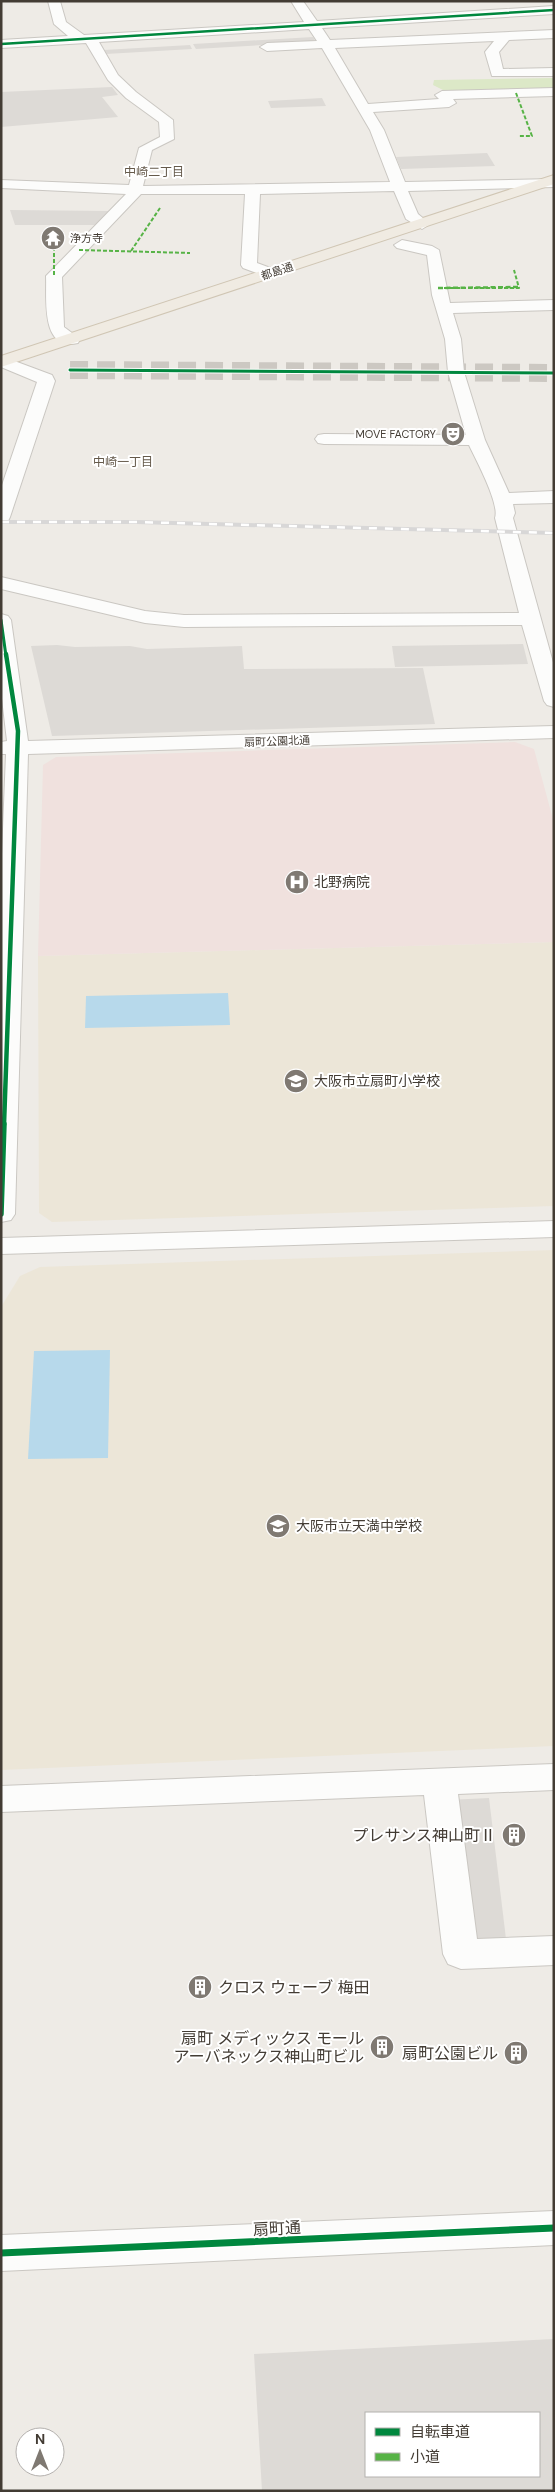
<svg xmlns="http://www.w3.org/2000/svg" width="555" height="2492" viewBox="0 0 555 2492" font-family="'DM Sans','Noto Sans JP',sans-serif">
<style>
.education{fill:#ece6d8}
.medical{fill:#f0e1de}
.green{fill:#dce8c7}
.parking{fill:#dddad6;fill-rule:evenodd}
.water{fill:#b7d9eb}
.lines{fill:none;stroke-linecap:round;stroke-linejoin:round}
.minor-tunnel{stroke:#ccc8c2;stroke-width:18;stroke-dasharray:18 9;stroke-linecap:butt}
.minor-casing{stroke:#cac7c2;stroke-width:2}
.major-casing{stroke:#d0c6b4;stroke-width:2}
.minor{fill:#fcfcfb;fill-rule:evenodd}
.major{fill:#f0ebe2;fill-rule:evenodd}
.rail-casing{stroke:#d8d7d7;stroke-width:4}
.rail{stroke:#fff;stroke-width:2.5;stroke-dasharray:8;stroke-linecap:butt}
.quiet-far1{stroke:#57b346;stroke-width:2;stroke-dasharray:4 2;stroke-linecap:butt}
.quiet{stroke:#57b346;stroke-width:2.5;stroke-dasharray:5 2.5;stroke-linecap:butt}
.cycleway-far4-casing{stroke:#fff;stroke-width:4.5}
.cycleway-far3-casing{stroke:#fff;stroke-width:5}
.cycleway-far2-casing{stroke:#fff;stroke-width:7}
.cycleway-far1-casing{stroke:#fff;stroke-width:9}
.cycleway-casing{stroke:#fff;stroke-width:10}
.cycleway-far4{stroke:#00873e;stroke-width:2.5}
.cycleway-far3{stroke:#00873e;stroke-width:3}
.cycleway-far2{stroke:#00873e;stroke-width:4.5}
.cycleway-far1{stroke:#00873e;stroke-width:5.5}
.cycleway{stroke:#00873e;stroke-width:7}
.labels{text-anchor:middle;stroke-width:4;stroke-linejoin:round;paint-order:stroke}
.far-poi-label{font-size:11px;fill:#433c34;stroke:#fff;text-anchor:start}
.far-street-label{font-size:11px;fill:#433c34;stroke:#fff}
.far-neighbourhood-label{font-size:12px;fill:#655a4b;stroke:#fff}
.poi-label{font-size:14px;fill:#433c34;stroke:#fff;text-anchor:start}
.near-poi-label{font-size:16px;fill:#433c34;stroke:#fff;text-anchor:end}
.near-street-label{font-size:16px;fill:#433c34;stroke:#fff}
</style>
<rect width="100%" height="100%" fill="#eeebe6"/>
<g class="education">
<polygon points="554,942 554,1206 52,1222 39,1213 38,956"/>
<polygon points="554,1250 554,1746 1,1770 1,1307 20,1276 40,1267"/>
</g>
<polygon class="medical" points="515,742 534,749 554,823 554,942 38,956 43,765 56,757"/>
<polygon class="green" points="554,78 554,91 447,92 433,85 434,80"/>
<g class="parking">
<polygon points="313,37 316,42 196,49 193,44"/>
<polygon points="190,45 192,49 106,54 104,50"/>
<polygon points="112,87 118,95 102,97 118,117 1,127 1,92"/>
<polygon points="322,98 326,106 271,108 268,101"/>
<polygon points="487,153 495,166 401,169 396,157"/>
<polygon points="10,210 109,211 97,225 15,225"/>
<polygon points="523,644 528,664 395,667 392,646"/>
<polygon points="57,645 75,647 130,646 147,649 242,646 244,669 423,668 435,724 52,736 31,646"/>
<polygon points="489,1798 506,1939 466,1940 448,1800"/>
<path d="M554,2339v152h-292l-8,-137zM366,2413h173v63h-173z"/>
</g>
<g class="water">
<polygon points="228,993 230,1025 85,1028 86,996"/>
<polygon points="110,1350 108,1458 28,1459 34,1351"/>
</g>
<g class="lines">
<polyline class="minor-tunnel" points="70,370 554,373"/>
<g class="minor-casing">
<g id="minor">
<path d="M48,1h12l6,21 18,13 220,-13 -13,-21h12l14,20 237,-15v8l-232,14 8,12 224,-10v8l-45,2 -10,12 4,17 51,-1v8h-62l-7,-24 9,-11 -159,7 33,56 71,-5 -4,-4 7,-4 112,-3v8l-101,3 3,4 -7,4 -76,5 11,18 21,52 149,-3v8l-146,4 10,23 12,10 -8,5 -16,-10 -12,-28 -134,3 -3,69 19,7 2,3 -8,5 -27,-10 -2,-3 4,-71h-104l-79,83 2,50 16,12 -2,4c-38,9 -31,-45 -32,-67l80,-82 -125,-6v-8l128,5 10,-37 21,-11 -1,-15 -33,-24 -18,-18 -22,-37 -85,5v-8l67,-4 -14,-12zM309,29l8,12 -50,2 -7,4 7,4 55,-3 48,82 20,52 -247,4 9,-36 22,-11 -1,-19 -37,-28 -18,-17 -19,-33z"/>
<path d="M402,240l30,6 7,4 11,53 104,-3v10l-101,3 8,26 3,33 21,68 24,53 45,-2v12l-41,1 2,9 -2,5 41,148v41l-7,-2 -3,-4 -22,-76 -338,2 -39,-4 -144,-34v-12l144,34 39,4 335,-2 -24,-95c5,-14 -19,-58 -26,-73l-145,-1 -6,-1 -3,-4 3,-4 6,-1 142,1 -18,-63 -3,-33 -13,-44 -5,-40 -30,-7 -3,-3z"/>
<polygon points="1,356 52,375 55,381 10,517 8,521 1,523 1,488 37,382 1,367"/>
<polygon points="1,614 8,616 11,620 28,741 554,726 554,738 28,754 15,1214 11,1220 1,1222 1,879 6,754 1,754 1,742 7,741 1,690"/>
<polygon points="554,1221 554,1237 1,1254 1,1238"/>
<polygon points="554,1764 554,1790 458,1794 477,1939 554,1936 554,1965 461,1969 448,1964 443,1954 424,1795 1,1812 1,1786"/>
<polygon points="554,2211 554,2245 1,2271 1,2235"/>
</g>
</g>
<g class="major-casing">
<polygon id="major" points="554,175 554,184 1,367 1,356"/>
</g>
<use href="#minor" class="minor"/>
<use href="#major" class="major"/>
<g class="rail-casing">
<polyline id="rail" points="1,522 136,522 554,533"/>
</g>
<use href="#rail" class="rail"/>
<g class="quiet-far1">
<polyline points="516,93 532,136 518,136"/>
<polyline points="54,247 54,276"/>
<polyline points="79,250 190,253"/>
<polyline points="131,251 160,208"/>
<polyline points="438,288 519,288 514,270"/>
</g>
<polyline class="quiet" points="438,288 519,287"/>
<g class="cycleway-far4-casing">
<polyline id="cycleway-far4" points="1,44 554,10"/>
</g>
<g class="cycleway-far3-casing">
<g id="cycleway-far3">
<polyline points="70,370 554,373"/>
<polyline points="1,620 6,656"/>
</g>
</g>
<g class="cycleway-far2-casing">
<polyline id="cycleway-far2" points="4,1125 18,731 6,654"/>
</g>
<g class="cycleway-far1-casing">
<polyline id="cycleway-far1" points="1,1214 4,1124"/>
</g>
<g class="cycleway-casing">
<polyline id="cycleway" points="1,2253 554,2228"/>
</g>
<use href="#cycleway-far4" class="cycleway-far4"/>
<use href="#cycleway-far3" class="cycleway-far3"/>
<use href="#cycleway-far2" class="cycleway-far2"/>
<use href="#cycleway-far1" class="cycleway-far1"/>
<use href="#cycleway" class="cycleway"/>
</g>
<defs>
<g id="temple-disc" transform="scale(1.25)"><circle r="9.5" fill="#7f7972" stroke="#fff"/><path d="M0-6L5-2H3V0L6.5 2.5H4V6H1.5V3h-3V6H-4V2.5H-6.5L-3 0V-2H-5Z" fill="#fff"/></g>
<g id="theatre-disc" transform="scale(1.25)"><circle r="9.5" fill="#7f7972" stroke="#fff"/><path d="M-5-5.5Q0-4 5-5.5V0Q5 5 0 6Q-5 5-5 0ZM-3.3-2.5H-1v1.5H-3.3ZM1-2.5H3.3v1.5H1ZM-2.8 1Q0 5.5 2.8 1Z" fill="#fff"/></g>
<g id="hospital-disc" transform="scale(1.25)"><circle r="9.5" fill="#7f7972" stroke="#fff"/><path d="M-5-5h3v3.5h4V-5h3V5h-3V1.5h-4V5h-3Z" fill="#fff"/></g>
<g id="school-disc" transform="scale(1.25)"><circle r="9.5" fill="#7f7972" stroke="#fff"/><path d="M0-5L7-2L0 1L-7-2ZM-4 1L0 2.5L4 1V4Q0 6-4 4Z" fill="#fff"/></g>
<g id="building-disc" transform="scale(1.25)"><circle r="9.5" fill="#7f7972" stroke="#fff"/><path d="M-4-6H4V6H1V3H-1V6H-4ZM-2.5-4.3h1.7v1.8h-1.7ZM.8-4.3h1.7v1.8H.8ZM-2.5-1h1.7V.8h-1.7ZM.8-1h1.7V.8H.8Z" fill="#fff"/></g>
</defs>
<g fill-rule="evenodd">
<use href="#temple-disc" x="53" y="238"/>
<use href="#theatre-disc" x="453" y="434"/>
<use href="#hospital-disc" x="297" y="882"/>
<use href="#school-disc" x="296" y="1081"/>
<use href="#school-disc" x="278" y="1526"/>
<use href="#building-disc" x="514" y="1835"/>
<use href="#building-disc" x="200" y="1987"/>
<use href="#building-disc" x="382" y="2047"/>
<use href="#building-disc" x="516" y="2053"/>
</g>
<g class="labels">
<g class="far-poi-label">
<text x="70" y="242">浄方寺</text>
<text x="436" y="438" text-anchor="end">MOVE FACTORY</text>
</g>
<g class="far-street-label">
<text transform="translate(277 271) rotate(-18)" y="4">都島通</text>
<text transform="translate(277 741) rotate(-2)" y="4">扇町公園北通</text>
</g>
<g class="far-neighbourhood-label">
<text x="154" y="176">中崎二丁目</text>
<text x="123" y="466">中崎一丁目</text>
</g>
<g class="poi-label">
<text x="314" y="887">北野病院</text>
<text x="314" y="1086">大阪市立扇町小学校</text>
<text x="296" y="1531">大阪市立天満中学校</text>
</g>
<g class="near-poi-label">
<text x="496" y="1841">プレサンス神山町Ⅱ</text>
<text x="218" y="1993" text-anchor="start">クロス ウェーブ 梅田</text>
<text x="364" y="2044">扇町 メディックス モール<tspan x="364" dy="18">アーバネックス神山町ビル</tspan></text>
<text x="498" y="2059">扇町公園ビル</text>
</g>
<g class="near-street-label">
<text transform="translate(277 2228) rotate(-3)" y="6">扇町通</text>
</g>
</g>
<rect width="555" height="2492" fill="none" stroke="#433c34" stroke-width="5"/>
<rect x="365" y="2412" width="175" height="65" fill="#ffffff" stroke="#b4b1ae"/>
<rect x="375" y="2428" width="25" height="8" fill="#00873e" stroke="#b4b1ae"/>
<text x="410" y="2437" font-size="15" fill="#433c34">自転車道</text>
<rect x="375" y="2453" width="25" height="8" fill="#57b346" stroke="#b4b1ae"/>
<text x="410" y="2462" font-size="15" fill="#433c34">小道</text>
<g transform="translate(40 2452)"><circle r="24" fill="#ffffff" stroke="#b4b1ae"/>
<path d="M0-4L9 19L0 12L-9 19Z" fill="#7f7972"/>
<text y="-8" font-size="14" font-weight="bold" text-anchor="middle" fill="#433c34">N</text>
</g>
</svg>
